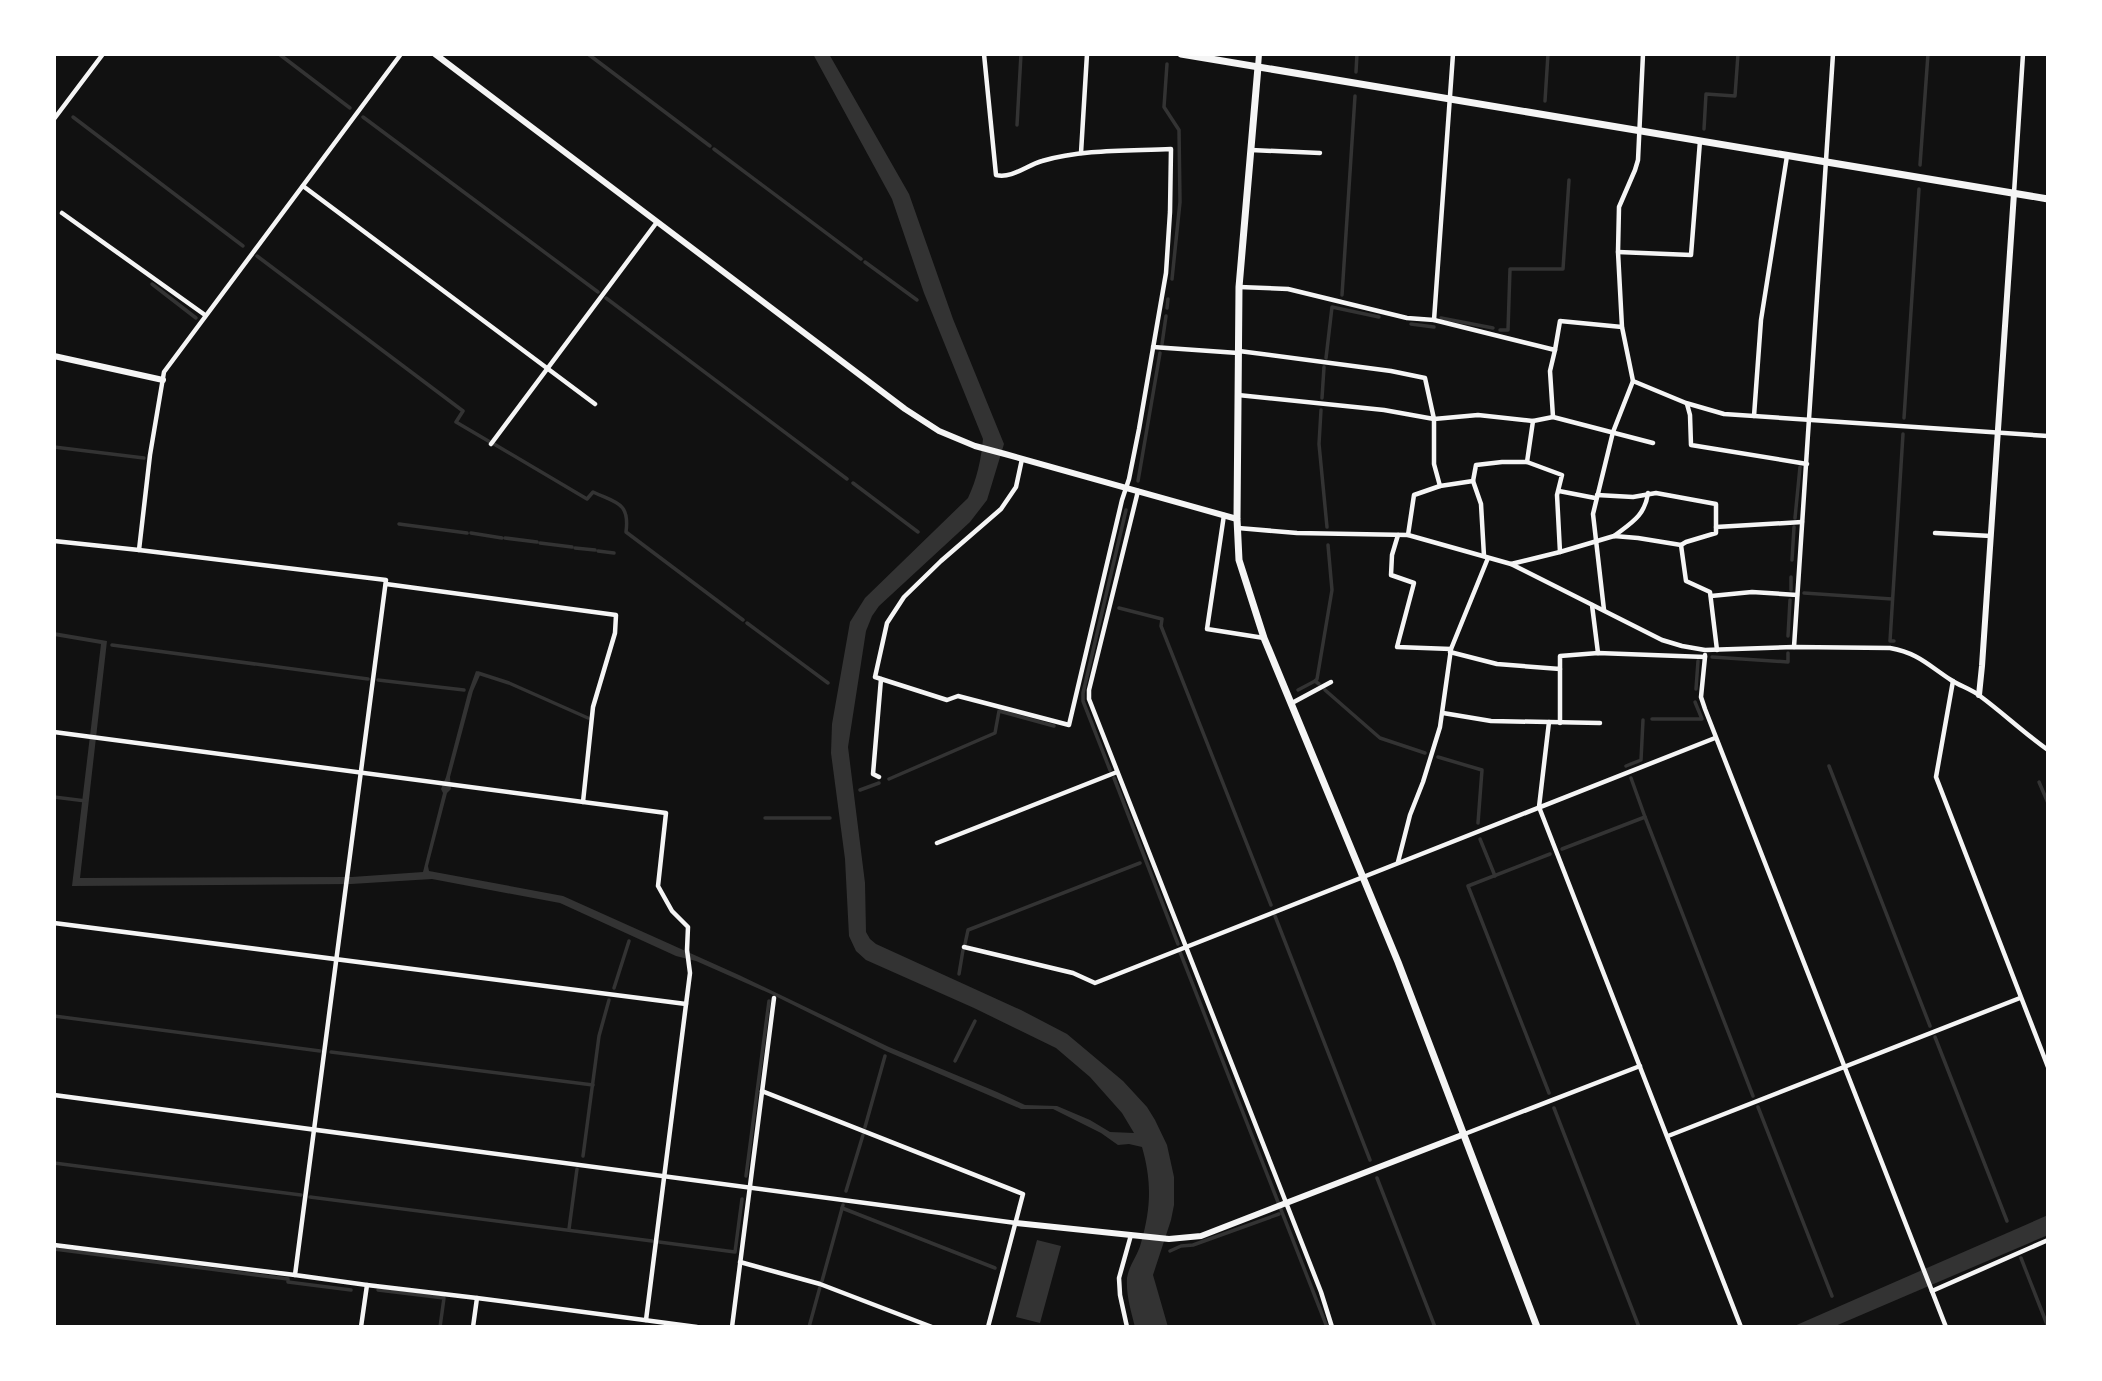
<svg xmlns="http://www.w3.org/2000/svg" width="2102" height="1381" viewBox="0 0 2102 1381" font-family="Roboto,sans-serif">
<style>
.water{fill:#333}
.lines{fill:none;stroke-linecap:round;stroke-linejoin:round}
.stream{stroke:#333;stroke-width:3.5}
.minor{stroke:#f5f5f5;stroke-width:4.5}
.tertiary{stroke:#f5f5f5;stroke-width:6}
.secondary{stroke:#f5f5f5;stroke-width:7}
</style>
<rect width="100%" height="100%" fill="#111"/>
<g class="water">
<path d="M813,54h16l80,140 44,125 51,125 -17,56 -17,22 -91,84 -7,10 -6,15 -18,116 17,136 1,49 4,7 6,5 145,66 46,24 56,47 24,26 8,13 12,25 7,32v28l-3,15 -18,55 15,52h-33c-4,-16 -9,-32 -8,-49 2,-13 11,-23 14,-35 10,-35 11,-61 1,-96l-13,-3 -11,1 -17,-12 -48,-24h-32l-135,-58 -115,-57 -75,-33 -20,-5 -116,-53 -128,-24 -81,5 -279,2 29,-242 -47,-8v-4l53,9 -27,237 272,-1 71,-5 20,-79 -2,-4 5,-12 22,-84 8,-22 5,2 -8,18 -23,86 1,12 -4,4 -19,73 1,5 134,25 176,79 150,72 108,45 28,13 32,1 33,14 20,12 24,1 -12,-20 -32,-36 -34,-29 -82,-40 -108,-48 -10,-9 -7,-15 -4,-77 -14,-106 1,-29 18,-102 15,-24 103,-100c9,-19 13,-38 15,-59l-59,-146 -32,-94z"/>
<polygon points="2048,1215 2048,1235 1833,1327 1792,1327"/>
<polygon points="1037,1240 1061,1246 1040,1323 1016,1317"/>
</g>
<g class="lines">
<g class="stream">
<polyline points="279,54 350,108"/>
<polyline points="588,54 710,146"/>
<polyline points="1167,64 1164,107 1179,130 1180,202 1172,279"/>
<polyline points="1356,72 1357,54"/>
<polyline points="1545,101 1548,54"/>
<polyline points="73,117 243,246"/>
<polyline points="363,117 598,292"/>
<polyline points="1017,125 1021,54"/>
<polyline points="1704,129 1706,94 1735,96 1738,54"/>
<polyline points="714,149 861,259"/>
<polyline points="1920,165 1928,54"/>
<polyline points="257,256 463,411 456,422 490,442"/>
<polyline points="865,262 917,300"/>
<polyline points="152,284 196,318"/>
<polyline points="1342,295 1355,96"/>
<polyline points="606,298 847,479"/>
<polyline points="1167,308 1168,299"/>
<polyline points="1441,318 1493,328"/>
<polyline points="1411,324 1434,327"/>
<polyline points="1500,330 1508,330 1510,269 1563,269 1569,180"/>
<polyline points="1162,344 1166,316"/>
<polyline points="1326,358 1332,307 1379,317"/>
<polyline points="1322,398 1324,367"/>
<polyline points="1321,410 1319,444 1327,527"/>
<polyline points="1904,418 1919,189"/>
<path d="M494,444l93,55 6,-7c23,11 37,10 33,40l117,88"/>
<polyline points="54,447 144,458"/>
<polyline points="1138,481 1160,353"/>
<polyline points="853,483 918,532"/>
<polyline points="1795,518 1800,467"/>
<polyline points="399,524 467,533"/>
<polyline points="471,533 502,538"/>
<polyline points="505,538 537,542"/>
<polyline points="540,543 572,547"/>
<polyline points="575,548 595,550"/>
<polyline points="598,551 614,553"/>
<polyline points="1792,560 1794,527"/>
<polyline points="1791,577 1791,590"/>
<polyline points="1804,593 1892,599"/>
<polyline points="1119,608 1162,619 1161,626 1271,905"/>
<polyline points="747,623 828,683"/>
<polyline points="1788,636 1790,600"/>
<polyline points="1894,641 1890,641 1903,434"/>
<polyline points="112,645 368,679"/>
<polyline points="1712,657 1788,662 1788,653"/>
<polyline points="478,674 478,673 509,683 588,718"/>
<polyline points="378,680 464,690"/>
<polyline points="1315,681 1317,679 1332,590 1328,545"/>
<polyline points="1696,689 1698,661"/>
<polyline points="1298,690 1315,681 1319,684"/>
<polyline points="1325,690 1380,738 1425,753"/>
<polyline points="1652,719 1702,719 1695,702"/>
<polyline points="1438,757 1482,770 1478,823"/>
<polyline points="1626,766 1641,760 1643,720"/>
<polyline points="1829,766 1930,1026"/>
<polyline points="1110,770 1083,701 1083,693 1126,510"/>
<polyline points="1114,778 1178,944"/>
<polyline points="889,779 995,733 999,711 1054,726"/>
<polyline points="2039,782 2048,803"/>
<polyline points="860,790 879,783"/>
<polyline points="54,797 86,801"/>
<polyline points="1645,817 1753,1096"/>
<polyline points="765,818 830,818"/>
<polyline points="1480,839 1495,876"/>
<polyline points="1562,849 1645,817 1631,778"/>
<polyline points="1275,916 1370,1160"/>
<polyline points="965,944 968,930 1140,863"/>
<polyline points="1180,952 1327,1327"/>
<polyline points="959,974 963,950"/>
<polyline points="614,988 629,941"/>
<polyline points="54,1016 320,1051"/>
<polyline points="1935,1037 2007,1221"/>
<polyline points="331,1052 593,1085"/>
<polyline points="955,1061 975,1021"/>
<polyline points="1549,1093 1468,886 1550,854"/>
<polyline points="1758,1107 1832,1296"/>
<polyline points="1554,1108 1639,1327"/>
<polyline points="865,1127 885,1056"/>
<polyline points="583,1156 599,1036 609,1000"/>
<polyline points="54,1163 301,1195"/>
<polyline points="746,1176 769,1001"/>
<polyline points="1377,1178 1435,1327"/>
<polyline points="846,1191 863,1135"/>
<polyline points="310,1197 652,1241"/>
<polyline points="842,1208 995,1268"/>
<polyline points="569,1229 577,1169"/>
<polyline points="659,1242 735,1252 742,1199"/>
<polyline points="54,1249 288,1279 288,1282 351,1290"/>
<polyline points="1170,1251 1181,1246 1193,1245 1279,1214"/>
<polyline points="2021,1258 2048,1327"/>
<polyline points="822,1281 843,1205"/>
<polyline points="378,1290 444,1298 440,1327"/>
<polyline points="809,1327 820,1287"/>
</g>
<g class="minor">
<path d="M984,54l12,121c16,4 31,-10 46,-14 41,-12 87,-10 129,-12l-1,63 -4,61 -27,156 -10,50 -7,21 -53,225 -111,-29 -11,4 -72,-23 12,-54 17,-26 37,-36 60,-52 15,-22 6,-28"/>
<polyline points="54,119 103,54"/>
<polyline points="1251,150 1320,153"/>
<polyline points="1081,153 1087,54"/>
<polyline points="303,186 595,404"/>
<polyline points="2014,193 2023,54"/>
<polyline points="62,213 205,315"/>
<polyline points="1618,252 1691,255 1700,141"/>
<polyline points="1239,287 1288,289 1407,318 1434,320 1555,350 1550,371 1553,417"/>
<polyline points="1434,320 1453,54"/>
<polyline points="1153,347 1238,353"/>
<polyline points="1555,350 1560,321 1622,327"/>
<polyline points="1239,351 1391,371 1425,378 1434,419 1434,464 1440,486"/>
<polyline points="1633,381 1686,403 1724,414 2048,436"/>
<polyline points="1238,395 1384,410 1434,419 1478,415 1533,421 1553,417 1653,443"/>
<polyline points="1687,404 1690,415 1691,445 1807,464"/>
<polyline points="1754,416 1761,320 1787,156"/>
<polyline points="491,444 657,222"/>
<polyline points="1527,462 1533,421"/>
<polyline points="1473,481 1481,504 1484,556"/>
<polyline points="1138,491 1089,690 1089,699 1321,1292 1332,1327"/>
<polyline points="1559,491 1595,498"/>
<polyline points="1224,515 1207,629 1264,638"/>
<polyline points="1716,527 1802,522"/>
<path d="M1238,528l59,5 111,2 103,29 151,76 20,6 23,4 89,-3 96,1c28,5 38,17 61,32 9,6 20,9 29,16 23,17 44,37 68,54"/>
<polyline points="1935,533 1991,536"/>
<polyline points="1398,535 1392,555 1391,575 1414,583 1397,647 1451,649"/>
<polyline points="1408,535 1414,495 1440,486 1473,481 1476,465 1502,462 1527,462 1562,475 1557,495 1560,552 1614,536 1638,538 1681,545 1686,542 1716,533 1716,504 1656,493 1633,497 1597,495"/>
<path d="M1614,536c17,-13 31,-20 34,-43"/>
<polyline points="54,541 139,550 386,580 295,1275 367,1285 361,1327"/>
<polyline points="1681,545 1686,581 1710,592 1717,650"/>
<polyline points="139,550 150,455 164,372 401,54"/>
<polyline points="1511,564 1560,552"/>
<polyline points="386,584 616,615 615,633 593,707 583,802"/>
<polyline points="1711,596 1752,592 1797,595"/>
<polyline points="1592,605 1598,653"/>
<polyline points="1604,610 1593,514 1613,432 1633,381 1622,327 1618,252 1619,207 1635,170 1638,160 1643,54"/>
<polyline points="1794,647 1833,54"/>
<polyline points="1450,652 1497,664 1560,669 1560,656 1598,653 1705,657 1705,655"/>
<polyline points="1705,657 1701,697 1705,709 1946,1327"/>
<polyline points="1560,669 1560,723"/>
<polyline points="1953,681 1936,777 2048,1067"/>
<polyline points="1292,703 1331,682"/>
<polyline points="1443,713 1491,721 1600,723"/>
<polyline points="1549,722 1539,807 1741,1327"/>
<polyline points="54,732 666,813 658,886 672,911 688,927 687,950 690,973 646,1320"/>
<polyline points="879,777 873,774 881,679"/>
<polyline points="937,843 1117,772"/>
<polyline points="1398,862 1410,815 1423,782 1440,727 1451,649 1488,558"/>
<polyline points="54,923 686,1004"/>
<polyline points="964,947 1073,973 1095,983 1715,738"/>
<polyline points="762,1091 1023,1194 988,1327"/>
<polyline points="54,1095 1016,1223"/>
<polyline points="1462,1135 1640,1066"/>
<polyline points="1668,1136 2020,998"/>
<polyline points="54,1245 295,1275"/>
<polyline points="740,1262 820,1284 932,1327"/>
<polyline points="367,1285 477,1298 473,1327"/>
<polyline points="1932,1291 2048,1240"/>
<polyline points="477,1298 697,1327"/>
<polyline points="732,1327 774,998"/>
<polyline points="1127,1327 1120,1295 1119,1278 1131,1235"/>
</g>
<g class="tertiary">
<polyline points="435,54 905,409 939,431 975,446 1005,454 1237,519"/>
<polyline points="1258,67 1259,54"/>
<polyline points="54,356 163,380"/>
<polyline points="1979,695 1982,666 2014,193"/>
<polyline points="1016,1223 1169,1239 1201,1236 1462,1135"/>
</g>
<g class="secondary">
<polyline points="1181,54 2048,199"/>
<polyline points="1258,67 1239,287 1237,519 1239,560 1264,638 1398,962 1537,1327"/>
</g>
</g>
<rect width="2102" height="1381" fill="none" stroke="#ffffff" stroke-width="112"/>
</svg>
